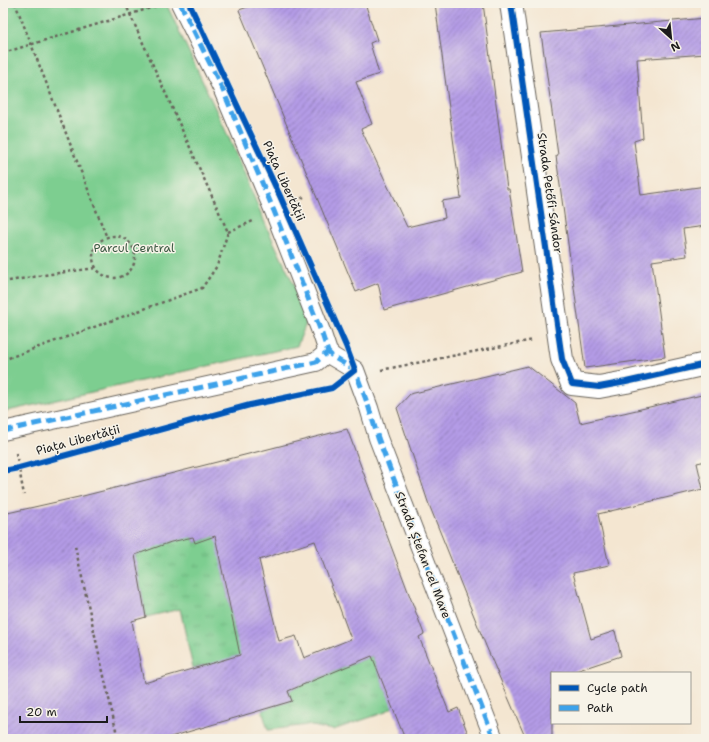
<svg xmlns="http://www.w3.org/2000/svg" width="709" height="742" viewBox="0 0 709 742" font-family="'Shantell Sans',sans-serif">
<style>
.grass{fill:url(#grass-tufts);stroke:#4c7556}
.park{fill:#7dce90;stroke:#4c7556}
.building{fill:url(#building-hatch);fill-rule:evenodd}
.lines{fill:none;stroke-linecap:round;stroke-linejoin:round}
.pedestrian-casing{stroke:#68635b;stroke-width:20}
.minor-casing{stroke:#68635b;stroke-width:24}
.path{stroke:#68635b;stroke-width:2.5;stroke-dasharray:3 3;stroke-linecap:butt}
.pedestrian{stroke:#fff;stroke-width:18}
.minor{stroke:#fff;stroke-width:22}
.quiet{stroke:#3da2ea;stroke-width:5;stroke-dasharray:10 5;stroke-linecap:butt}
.cycleway-casing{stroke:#f7f3e8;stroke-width:8}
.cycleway{stroke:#0057b8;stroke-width:6}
.labels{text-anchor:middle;stroke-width:3;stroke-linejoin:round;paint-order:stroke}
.street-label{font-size:12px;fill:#1c1c1c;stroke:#f7f3e8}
.park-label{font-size:12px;fill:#3e5a45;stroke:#f7f3e8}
</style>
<defs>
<pattern id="grass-tufts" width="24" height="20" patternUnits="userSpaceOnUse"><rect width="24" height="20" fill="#7dce90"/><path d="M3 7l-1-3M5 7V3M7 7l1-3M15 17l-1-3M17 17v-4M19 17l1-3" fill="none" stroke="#6bb07c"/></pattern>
<pattern id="building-hatch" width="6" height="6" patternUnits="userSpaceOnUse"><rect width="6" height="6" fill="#b49be6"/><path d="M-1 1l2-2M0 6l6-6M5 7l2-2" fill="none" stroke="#927eba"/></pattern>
</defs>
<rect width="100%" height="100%" fill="#f7f3e8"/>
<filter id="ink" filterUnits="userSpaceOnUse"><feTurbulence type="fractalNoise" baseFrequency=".025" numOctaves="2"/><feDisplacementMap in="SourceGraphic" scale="8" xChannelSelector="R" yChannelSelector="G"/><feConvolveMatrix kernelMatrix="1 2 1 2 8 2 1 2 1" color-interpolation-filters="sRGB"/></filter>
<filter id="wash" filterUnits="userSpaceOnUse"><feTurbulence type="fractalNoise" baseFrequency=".012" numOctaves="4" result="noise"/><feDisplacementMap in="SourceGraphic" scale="16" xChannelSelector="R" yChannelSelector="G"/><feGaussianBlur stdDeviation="0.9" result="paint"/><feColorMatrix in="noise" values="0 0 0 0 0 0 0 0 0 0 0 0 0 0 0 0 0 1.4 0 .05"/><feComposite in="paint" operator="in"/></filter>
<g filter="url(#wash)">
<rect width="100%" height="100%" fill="#f4e6d1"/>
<g class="grass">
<polygon points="192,535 195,543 218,535 223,573 237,640 268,630 213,690 205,665 193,668 180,609 146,617 134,550 171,542"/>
<polygon points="372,656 393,707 383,713 333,730 307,725 268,730 262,710 292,701 288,691"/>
</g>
<polygon class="park" points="3,3 166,3 229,138 268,230 309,316 297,346 3,412"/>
<g id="blocks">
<g class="building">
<polygon points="259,3 365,3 377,40 370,43 379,74 356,82 372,124 361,129 407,227 445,218 442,201 461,198 435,3 483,3 507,189 509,189 522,272 384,310 378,283 356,292 239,10"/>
<polygon points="706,18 706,54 637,59 643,138 634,141 641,195 706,186 706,226 683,229 687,256 652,261 665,357 585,368 556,156 558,155 541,33"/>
<polygon points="528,366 575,403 580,423 706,394 706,461 697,463 703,489 598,514 609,565 573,573 591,639 615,631 621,656 570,673 552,673 552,739 526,739 486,646 428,502 397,408 410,394"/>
<path d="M347,429l77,205 -5,3 30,75 9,-4 12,31h-65l-33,-83 -84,35 4,10 -128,38h-161v-225l80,-18zM215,536l25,119 -96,28 -12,-62 14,-4 -11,-62 36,-13 22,-5 2,6zM315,541l36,98 -47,19 -8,-22 -17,5 -20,-81z"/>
</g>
</g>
</g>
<g filter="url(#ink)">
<use href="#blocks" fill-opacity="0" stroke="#68635b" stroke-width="1"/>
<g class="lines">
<g class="pedestrian-casing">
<g id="pedestrian">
<polyline points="180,3 222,88 274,211 322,334 328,352 333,357 355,370 369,408 378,438 494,739"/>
<polyline points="3,431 316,362 328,352"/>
</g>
</g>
<g class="minor-casing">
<polyline id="minor" points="511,3 562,359 572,384 599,387 626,382 706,364"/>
</g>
<g class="path">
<polyline points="15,3 107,238"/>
<polyline points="3,53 157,6"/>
<polyline points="296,201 304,197"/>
<polyline points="228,232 253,221"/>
<circle cx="114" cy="257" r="21"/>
<polyline points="3,282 51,274 96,268"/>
<polyline points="3,360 202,288 217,266 228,232 125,3"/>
<polyline points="381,370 533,340"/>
<polyline points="3,394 5,405"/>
<polyline points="16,453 24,495"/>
<polyline points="75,546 118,739"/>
</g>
<use href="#pedestrian" class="pedestrian"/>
<use href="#minor" class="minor"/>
<g class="quiet">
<polyline points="180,3 222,88 274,211 322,334 328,352 333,357 355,370 369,408 378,438 494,739"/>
<polyline points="3,431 316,362 328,352"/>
</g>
<g class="cycleway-casing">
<g id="cycleway">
<polyline points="511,3 562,359 572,384 599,387 626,382 706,364"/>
<polyline points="3,471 19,468 250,405 332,388 355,370 346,346 280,196 189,3"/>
</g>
</g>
<use href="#cycleway" class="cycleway"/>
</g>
</g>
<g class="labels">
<g class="street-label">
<text transform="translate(284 181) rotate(66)" y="4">Piața Libertății</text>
<text transform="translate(550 193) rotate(82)" y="4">Strada Petőfi Sándor</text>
<text transform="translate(78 440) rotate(-15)" y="4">Piața Libertății</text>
<text transform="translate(423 555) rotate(69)" y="4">Strada Ștefan cel Mare</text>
</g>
<g class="park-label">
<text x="134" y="252">Parcul Central</text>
</g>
</g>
<rect width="709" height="742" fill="none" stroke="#f7f3e8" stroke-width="16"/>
<rect x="551" y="672" width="140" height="52" fill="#f7f3e8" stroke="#9f9d96"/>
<rect x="559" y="685" width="20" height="6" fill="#0057b8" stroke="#9f9d96"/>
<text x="587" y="692" font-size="12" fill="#1c1c1c">Cycle path</text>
<rect x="559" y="705" width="20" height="6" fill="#3da2ea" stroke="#9f9d96"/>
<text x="587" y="712" font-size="12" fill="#1c1c1c">Path</text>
<g transform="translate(671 38) rotate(153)" stroke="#f7f3e8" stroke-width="3" paint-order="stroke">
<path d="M0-3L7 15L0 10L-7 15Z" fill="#1c1c1c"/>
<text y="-6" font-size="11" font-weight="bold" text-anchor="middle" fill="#1c1c1c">N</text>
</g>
<path d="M20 716v6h87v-6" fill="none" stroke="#1c1c1c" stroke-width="2"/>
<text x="26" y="716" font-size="12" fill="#1c1c1c" stroke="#f7f3e8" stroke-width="3" paint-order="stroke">20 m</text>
</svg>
